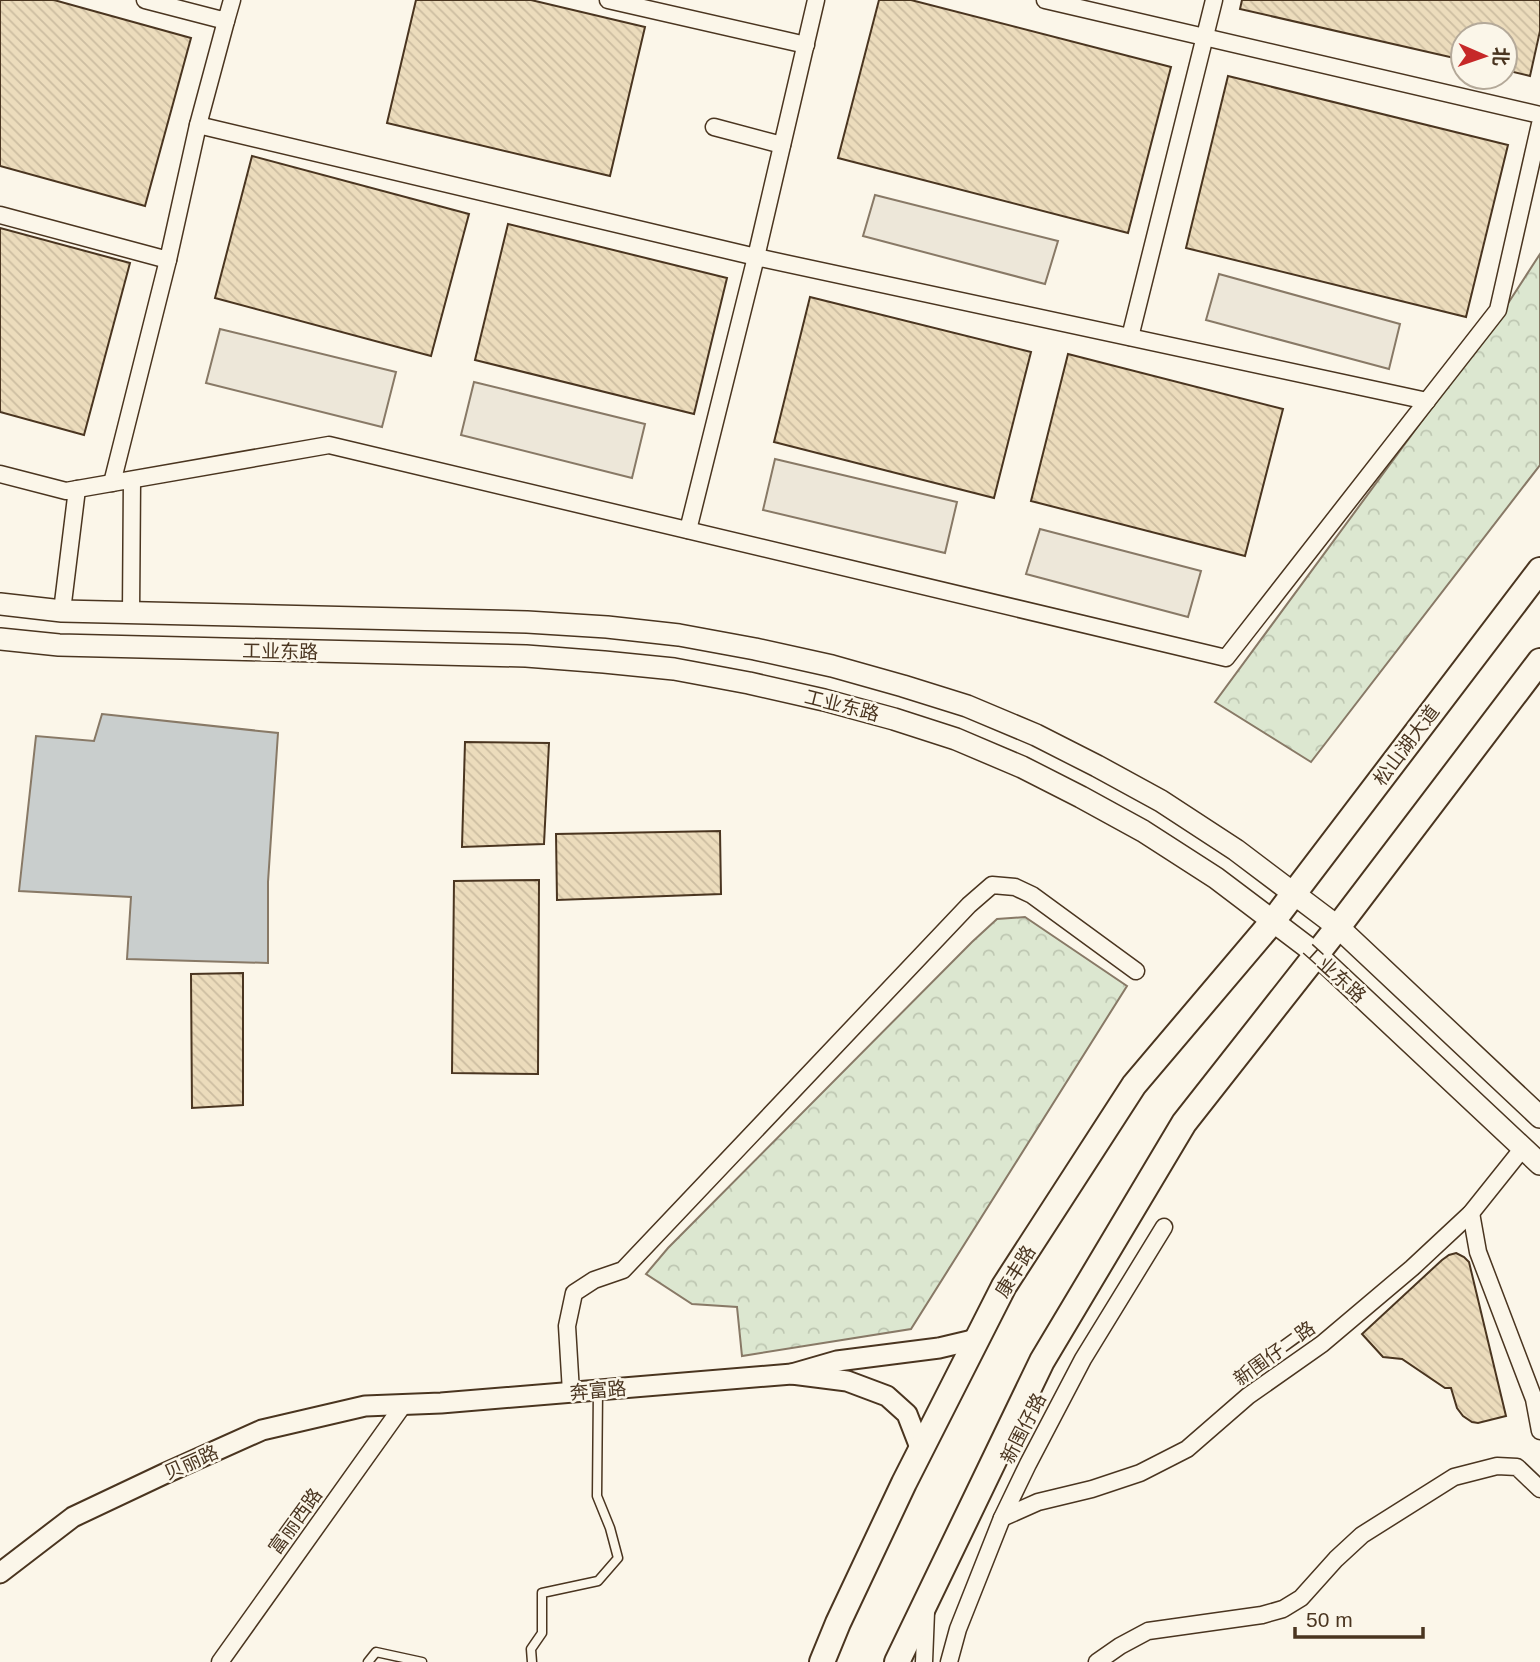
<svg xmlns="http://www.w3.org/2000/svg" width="1540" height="1662" viewBox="0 0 1540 1662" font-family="Arial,'Noto Sans SC',sans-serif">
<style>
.park{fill:url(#park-crowns);stroke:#887966;stroke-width:2}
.parking{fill:#ede7d9;stroke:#887966;stroke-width:2}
.water{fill:#c9cecd;stroke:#887966;stroke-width:2}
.building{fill:url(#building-back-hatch);stroke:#4a3520;stroke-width:2}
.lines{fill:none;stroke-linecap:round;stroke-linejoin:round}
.service-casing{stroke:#4a3520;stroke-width:11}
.minor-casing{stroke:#4a3520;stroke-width:19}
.tertiary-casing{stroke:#4a3520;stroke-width:23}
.secondary-casing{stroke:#4a3520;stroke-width:24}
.primary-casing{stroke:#4a3520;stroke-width:28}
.service{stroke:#fbf6e9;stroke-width:8}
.minor{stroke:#fbf6e9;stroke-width:16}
.tertiary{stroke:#fbf6e9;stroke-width:19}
.secondary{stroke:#fbf6e9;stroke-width:21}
.primary{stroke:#fbf6e9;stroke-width:24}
.labels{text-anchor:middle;stroke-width:5;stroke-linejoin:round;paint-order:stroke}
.street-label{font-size:19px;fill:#4a3520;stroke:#fbf6e9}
</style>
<defs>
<pattern id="park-crowns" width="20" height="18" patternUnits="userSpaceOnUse" patternTransform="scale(1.75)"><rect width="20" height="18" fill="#dce7d0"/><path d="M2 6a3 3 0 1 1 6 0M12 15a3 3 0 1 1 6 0" fill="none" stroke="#bec7b2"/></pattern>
<pattern id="building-back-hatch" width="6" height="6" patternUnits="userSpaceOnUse" patternTransform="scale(1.75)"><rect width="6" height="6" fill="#ecdcbc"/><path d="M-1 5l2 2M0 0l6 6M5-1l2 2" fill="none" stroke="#ccbda1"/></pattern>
</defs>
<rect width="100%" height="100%" fill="#fbf6e9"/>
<g class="park">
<polygon points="1540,254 1540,465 1311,762 1215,702 1505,308"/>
<polygon points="1025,917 1127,986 911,1329 742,1356 737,1307 692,1304 646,1274 668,1248 972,942 997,919"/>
</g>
<g class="parking">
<polygon points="875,195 1058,241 1045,284 863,236"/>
<polygon points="1219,274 1400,324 1389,369 1206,320"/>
<polygon points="220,329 396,372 382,427 206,383"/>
<polygon points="474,382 645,424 632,478 461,435"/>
<polygon points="775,459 957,502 945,553 763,510"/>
<polygon points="1040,529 1201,571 1188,617 1026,574"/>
</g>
<polygon class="water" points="102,714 278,733 268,882 268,963 127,959 131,897 19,891 36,736 94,741"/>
<g class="building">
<polygon points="0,0 54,0 191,38 145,206 0,166"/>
<polygon points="416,0 531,0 645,27 610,176 387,123"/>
<polygon points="879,0 911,0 1171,67 1128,233 838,158"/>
<polygon points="1242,0 1540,0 1540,31 1530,76 1505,70 1505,35 1463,35 1463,60 1240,9"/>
<polygon points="1228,76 1508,145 1466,317 1186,248"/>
<polygon points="252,156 469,214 431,356 215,298"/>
<polygon points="508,224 727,278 694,414 475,360"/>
<polygon points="0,228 130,263 84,435 0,412"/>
<polygon points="810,297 1031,352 994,498 774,442"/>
<polygon points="1068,354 1283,409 1245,556 1031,501"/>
<polygon points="465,742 549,743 544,844 462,847"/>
<polygon points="720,831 721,894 557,900 556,834"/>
<polygon points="539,880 538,1074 452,1073 454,881"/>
<polygon points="243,973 243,1105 192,1108 191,974"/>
<polygon points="1456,1253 1464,1257 1469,1262 1506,1416 1478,1423 1472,1422 1463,1416 1457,1408 1451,1388 1445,1388 1402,1359 1383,1357 1362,1334 1442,1260 1449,1255"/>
</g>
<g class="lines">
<g class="service-casing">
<g id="service">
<polyline points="368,1662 376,1652 422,1662"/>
<polyline points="532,1662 531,1649 542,1633 542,1593 598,1581 618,1558 610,1528 597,1496 598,1390"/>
</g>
</g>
<g class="minor-casing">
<g id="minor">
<polyline points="145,0 226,21 232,0"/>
<polyline points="608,0 806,45"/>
<polyline points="1045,0 1540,115"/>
<polyline points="198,125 226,21"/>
<polyline points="714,127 782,145"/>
<polyline points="0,215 168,260 198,125 756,257 816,0"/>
<polyline points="1130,337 1214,0"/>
<polyline points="0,474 66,491 329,445 1226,658 1498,310 1540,124"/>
<polyline points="112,483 168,260"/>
<polyline points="688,530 756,257 1427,401"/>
<polyline points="62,611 77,489"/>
<polyline points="131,613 132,480"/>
<polyline points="1471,1213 1478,1252 1534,1399 1540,1431"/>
<polyline points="571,1392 567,1326 574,1293 594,1280 623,1270 969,905 992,885 1015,887 1032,895 1136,971"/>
<polyline points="1002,1518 1038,1502 1092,1489 1140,1473 1187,1449 1248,1396 1322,1344 1412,1268 1471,1213 1523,1148"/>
<polyline points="220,1662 404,1404"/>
<polyline points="924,1662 926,1612"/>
<polyline points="949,1662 958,1629 1002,1518 1028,1464 1083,1359 1164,1227"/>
<polyline points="1097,1662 1120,1646 1148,1631 1262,1615 1283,1609 1301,1598 1336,1559 1362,1535 1454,1477 1497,1466 1517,1467 1540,1489"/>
</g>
</g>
<g class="tertiary-casing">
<g id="tertiary">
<polyline points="921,1450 907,1414 887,1396 847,1381 792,1374 837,1361 939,1348 977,1339"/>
<polyline points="0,1573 73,1517 166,1473 262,1430 365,1406 441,1403 792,1374"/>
</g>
</g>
<g class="secondary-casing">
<g id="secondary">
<polyline points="0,604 62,611 527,622 607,627 679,635 755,649 832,666 903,686 967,706 1036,735 1097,766 1161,801 1236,850 1338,927 1540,1117"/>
<polyline points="0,639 59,645 526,656 604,662 674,669 749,683 824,700 894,719 956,739 1022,767 1081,797 1143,831 1216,878 1315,953 1540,1164"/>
</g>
</g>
<g class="primary-casing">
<g id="primary">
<polyline points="822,1662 838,1623 904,1483 1004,1286 1134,1085 1273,921 1540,570"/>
<polyline points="897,1662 1042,1361 1184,1123 1338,927 1540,661"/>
</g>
</g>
<use href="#service" class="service"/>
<use href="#minor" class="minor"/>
<use href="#tertiary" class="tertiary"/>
<use href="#secondary" class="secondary"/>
<use href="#primary" class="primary"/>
</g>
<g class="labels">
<g class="street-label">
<text transform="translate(280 651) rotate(1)" y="7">工业东路</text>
<text transform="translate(842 705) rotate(14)" y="7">工业东路</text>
<text transform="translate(1406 745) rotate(-53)" y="7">松山湖大道</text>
<text transform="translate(1335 973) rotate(42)" y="7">工业东路</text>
<text transform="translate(1015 1271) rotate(-58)" y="7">康丰路</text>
<text transform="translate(1274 1353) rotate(-36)" y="7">新围仔二路</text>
<text transform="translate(598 1390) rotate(-5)" y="7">奔富路</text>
<text transform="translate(1023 1428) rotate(-63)" y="7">新围仔路</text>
<text transform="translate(191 1462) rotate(-24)" y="7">贝丽路</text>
<text transform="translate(295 1521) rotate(-54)" y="7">富丽西路</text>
</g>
</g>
<g transform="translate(1484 56) rotate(92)"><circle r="33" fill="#fbf6e9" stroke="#b4a999" stroke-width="2"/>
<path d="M0-5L12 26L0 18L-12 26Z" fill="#c62828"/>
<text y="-10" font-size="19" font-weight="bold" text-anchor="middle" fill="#4a3520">北</text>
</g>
<path d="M1295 1627v10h128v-10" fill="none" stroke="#4a3520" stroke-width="3.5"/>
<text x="1306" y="1627" font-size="21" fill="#4a3520" stroke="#fbf6e9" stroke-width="5" paint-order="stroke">50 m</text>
</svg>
